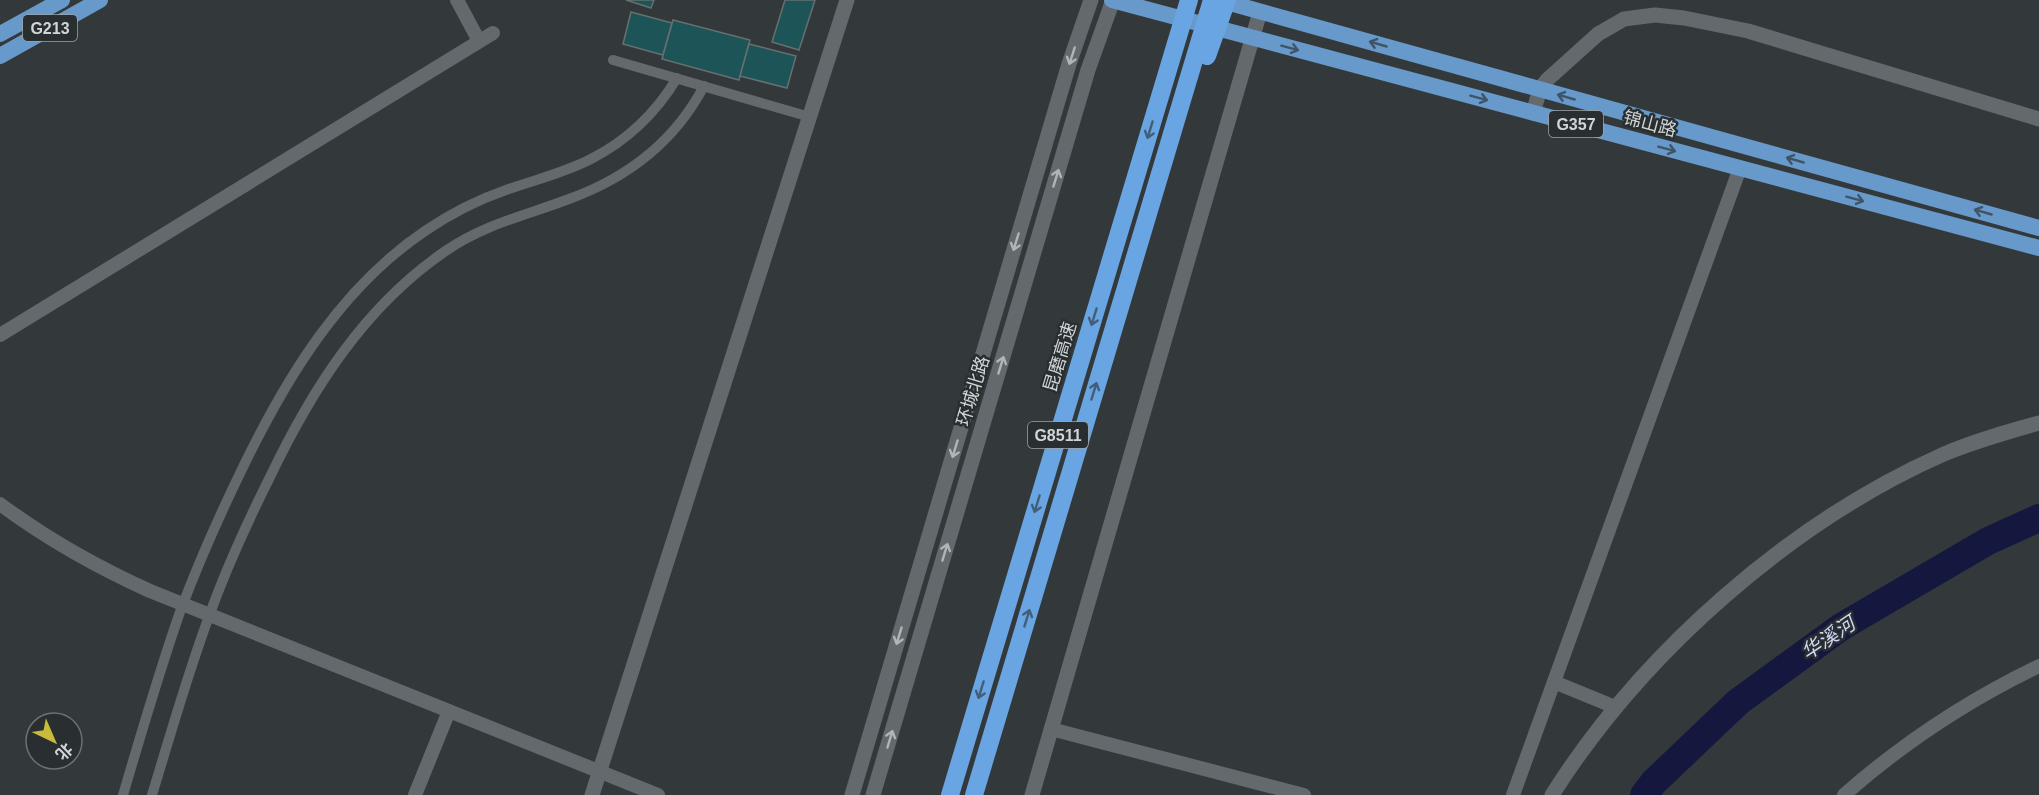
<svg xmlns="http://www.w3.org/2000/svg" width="2039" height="795" viewBox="0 0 2039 795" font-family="Helvetica,'Noto Sans SC',sans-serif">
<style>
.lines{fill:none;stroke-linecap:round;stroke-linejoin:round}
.river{stroke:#14183e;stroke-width:28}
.building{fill:#1c5458;stroke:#676f6f;stroke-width:1.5}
.pedestrian{stroke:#63696c;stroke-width:10}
.minor{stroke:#63696c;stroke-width:14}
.tertiary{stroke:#63696c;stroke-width:15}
.secondary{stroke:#63696c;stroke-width:15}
.trunk{stroke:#6899cb;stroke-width:16}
.motorway{stroke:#69a5e3;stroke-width:18}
.oneway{stroke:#3f5467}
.oneway2{stroke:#b0b5b6}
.oneway3{stroke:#435e78}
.labels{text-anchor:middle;stroke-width:5;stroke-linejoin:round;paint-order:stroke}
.shield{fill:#292f31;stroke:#9fa3a4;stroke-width:1.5}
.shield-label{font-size:16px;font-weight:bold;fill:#d1d5d6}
.street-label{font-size:18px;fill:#d1d5d6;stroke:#292f31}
.water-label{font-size:20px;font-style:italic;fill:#d0d7f4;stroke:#292f31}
</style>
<rect width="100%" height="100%" fill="#33393b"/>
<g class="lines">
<polyline class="river" points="1644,795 1654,782 1738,702 1841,627 1988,541 2039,518"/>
</g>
<g class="building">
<polygon points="626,0 654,0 651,8"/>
<polygon points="785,0 815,0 799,50 772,42"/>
<polygon points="631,12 672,23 663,55 623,44"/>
<polygon points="673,20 750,40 739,80 662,59"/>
<polygon points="749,44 796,56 787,88 740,76"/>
</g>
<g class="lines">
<g class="pedestrian">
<polyline points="613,60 810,117"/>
<path d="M123,795c18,-61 36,-123 57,-183 19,-51 41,-100 65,-149 43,-88 97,-176 180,-232 25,-17 52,-31 81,-41 28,-10 58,-17 85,-31 37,-19 65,-46 86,-81"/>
<path d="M152,795c18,-59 35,-119 56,-176 17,-48 38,-94 61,-140 42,-88 95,-173 178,-229 38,-26 80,-35 122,-51 58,-21 106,-58 135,-113"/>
</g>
<g class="minor">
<polyline points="457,0 479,41"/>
<polyline points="0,335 493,33"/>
<path d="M0,504c47,35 97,63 150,87l508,204"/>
<polyline points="1554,682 1615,707"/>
<polyline points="1051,729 1304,795"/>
<polyline points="415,795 449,711"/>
<polyline points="1513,795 1740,168"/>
<path d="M1844,795c59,-52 124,-95 195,-129"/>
</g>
<g class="tertiary">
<polyline points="592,795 847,0"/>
<polyline points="1032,795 1260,12"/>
<path d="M1552,795c90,-142 238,-273 392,-341 31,-13 63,-22 95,-31"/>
</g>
<g class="secondary">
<polyline points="1533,113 1540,89 1548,79 1598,34 1624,19 1655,15 1684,18 1748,31 2039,119"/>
<polyline points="852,795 1069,64 1091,0"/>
<polyline points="873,795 1088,70 1113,0"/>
</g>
<g class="trunk">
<polyline points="1112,0 2039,248"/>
<polyline points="1219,0 2039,228"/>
<polyline points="0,34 62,0"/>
<polyline points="0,56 100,0"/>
</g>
<g class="motorway">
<polyline points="1207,56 1227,0"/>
<polyline points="950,795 1189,0"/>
<polyline points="974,795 1212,0"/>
</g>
</g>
<defs><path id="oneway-shaft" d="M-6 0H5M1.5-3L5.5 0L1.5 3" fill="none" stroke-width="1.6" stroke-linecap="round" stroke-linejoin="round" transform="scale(1.5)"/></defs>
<g class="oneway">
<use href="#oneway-shaft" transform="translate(1378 44) rotate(-164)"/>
<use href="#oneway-shaft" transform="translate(1290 48) rotate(15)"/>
<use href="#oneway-shaft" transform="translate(1566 97) rotate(-164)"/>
<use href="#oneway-shaft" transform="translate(1479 98) rotate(15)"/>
<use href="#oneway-shaft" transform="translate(1667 149) rotate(15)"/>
<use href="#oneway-shaft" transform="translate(1795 160) rotate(-164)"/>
<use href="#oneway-shaft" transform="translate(1855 199) rotate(15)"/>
<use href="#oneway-shaft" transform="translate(1983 212) rotate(-164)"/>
</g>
<g class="oneway2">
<use href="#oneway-shaft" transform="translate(1072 56) rotate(108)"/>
<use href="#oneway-shaft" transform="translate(1056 178) rotate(-73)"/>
<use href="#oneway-shaft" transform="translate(1016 242) rotate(107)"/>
<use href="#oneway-shaft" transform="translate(1001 365) rotate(-73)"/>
<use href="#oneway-shaft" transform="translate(955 449) rotate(107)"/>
<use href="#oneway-shaft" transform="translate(945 552) rotate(-73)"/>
<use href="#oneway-shaft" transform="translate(899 636) rotate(107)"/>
<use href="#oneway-shaft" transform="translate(890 739) rotate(-73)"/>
</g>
<g class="oneway3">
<use href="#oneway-shaft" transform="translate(1150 130) rotate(107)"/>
<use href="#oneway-shaft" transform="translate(1094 317) rotate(107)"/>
<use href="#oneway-shaft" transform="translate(1094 391) rotate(-73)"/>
<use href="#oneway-shaft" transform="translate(1037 504) rotate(107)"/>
<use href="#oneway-shaft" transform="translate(1027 618) rotate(-73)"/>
<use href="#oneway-shaft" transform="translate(981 690) rotate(107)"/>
</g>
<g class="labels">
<g class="shield">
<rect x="23" y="15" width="54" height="26" rx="4.5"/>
<rect x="1549" y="111" width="54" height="26" rx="4.5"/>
<rect x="1028" y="422" width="60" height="26" rx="4.5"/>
</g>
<g class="shield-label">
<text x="50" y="34">G213</text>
<text x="1576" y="130">G357</text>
<text x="1058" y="441">G8511</text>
</g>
<g class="street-label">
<text transform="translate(1650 124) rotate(15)" y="6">锦山路</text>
<text transform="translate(1060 357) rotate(-73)" y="6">昆磨高速</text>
<text transform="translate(973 391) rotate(-73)" y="6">环城北路</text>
</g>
<g class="water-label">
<text transform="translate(1828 638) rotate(-34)" y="7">华溪河</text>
</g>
</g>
<g transform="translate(54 741) rotate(136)"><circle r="28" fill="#292f31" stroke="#6c7173" stroke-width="1.5"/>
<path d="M0-4.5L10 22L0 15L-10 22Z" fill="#c8bb3b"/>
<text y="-9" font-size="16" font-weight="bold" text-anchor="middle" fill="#d1d5d6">北</text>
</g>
</svg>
